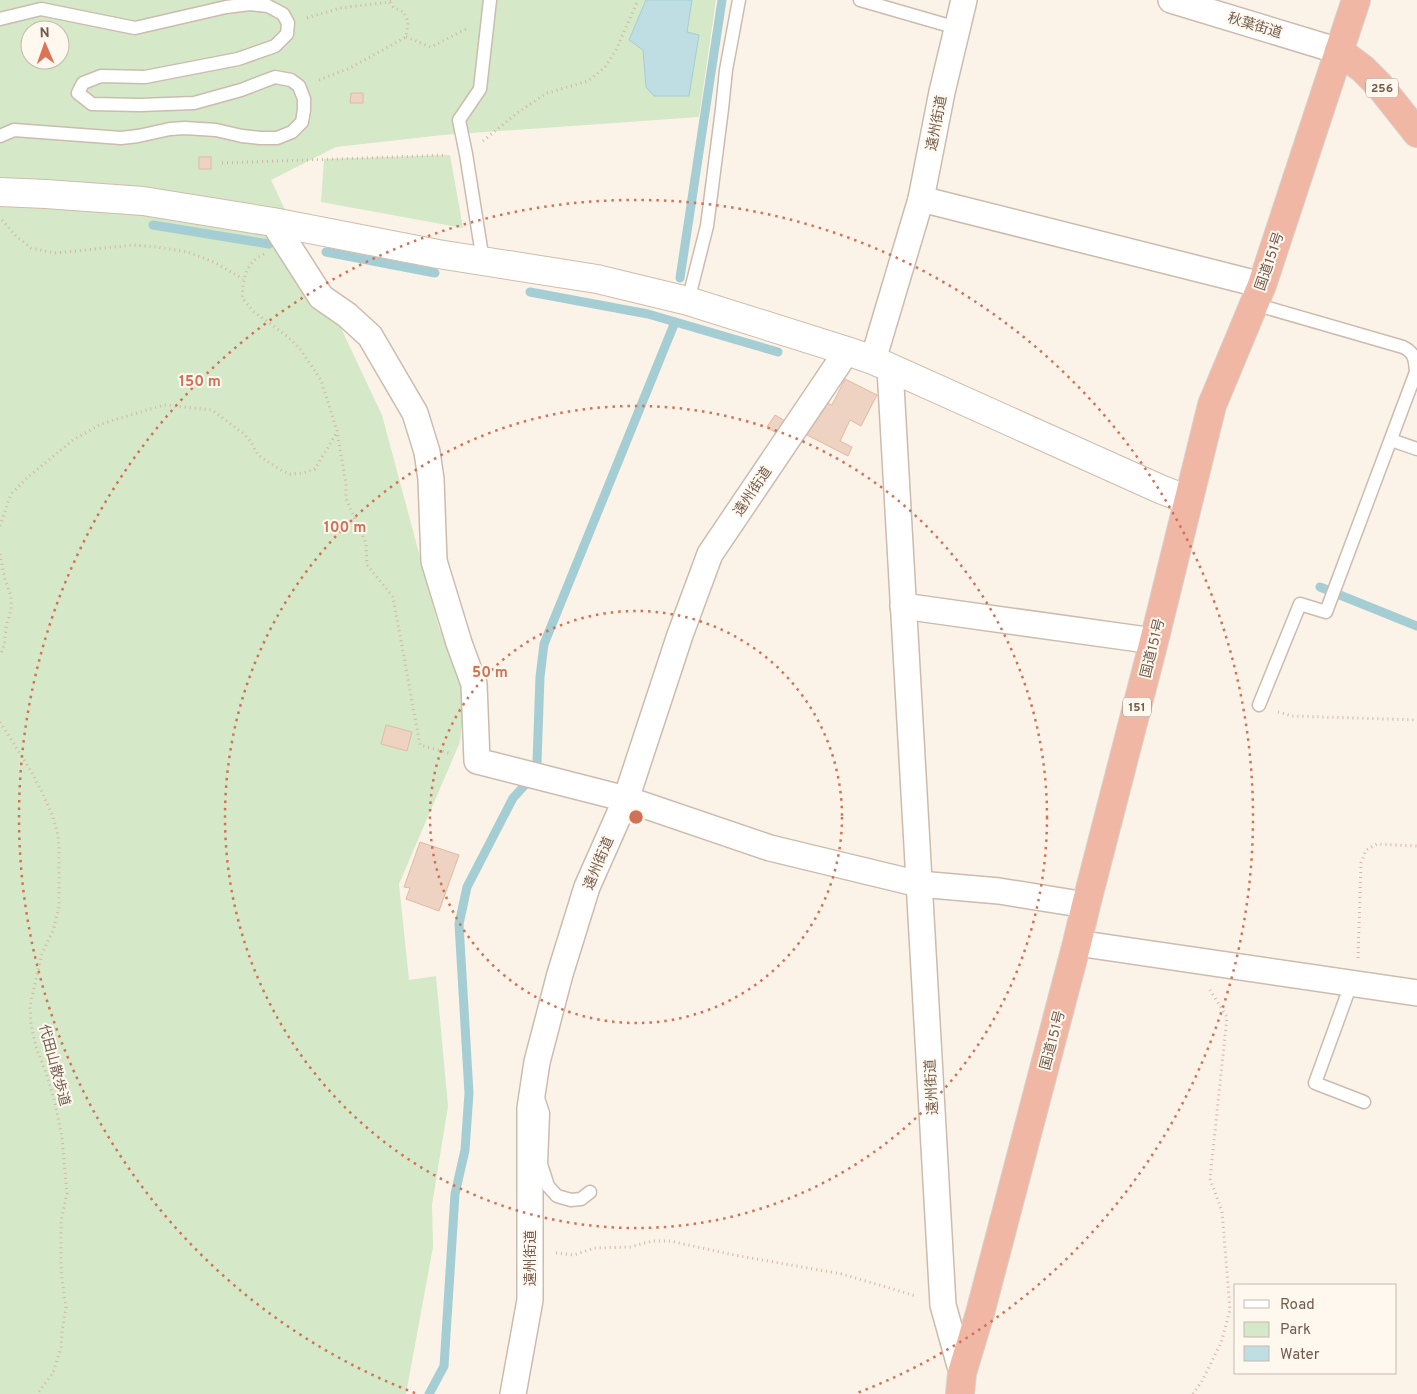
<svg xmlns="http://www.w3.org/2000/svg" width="1417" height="1394" viewBox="0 0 1417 1394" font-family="Overpass,'Noto Sans JP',sans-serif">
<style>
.green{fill:#d5e8c7;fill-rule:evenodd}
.water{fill:#bedee3;stroke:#a5cdd4}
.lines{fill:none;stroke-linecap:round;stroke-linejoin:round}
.stream{stroke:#a5cdd4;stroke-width:9}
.building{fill:#eed3c2;stroke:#e0baa3}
.lane-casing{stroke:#ccbbaf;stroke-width:15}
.street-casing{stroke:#ccbbaf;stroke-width:28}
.secondary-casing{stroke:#cfbcad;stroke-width:30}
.highway-casing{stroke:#d8d1cd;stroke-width:30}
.path{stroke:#d3b6a5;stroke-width:3;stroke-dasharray:1 4;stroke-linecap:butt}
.lane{stroke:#fff;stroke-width:12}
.street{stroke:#fff;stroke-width:25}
.secondary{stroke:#fff;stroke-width:28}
.highway{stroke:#f0b7a4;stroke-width:28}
.ring{fill:none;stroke:#d17156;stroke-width:2.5;stroke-dasharray:2.5 5}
.labels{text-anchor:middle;stroke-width:4;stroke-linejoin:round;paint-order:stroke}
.shield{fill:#fef8ee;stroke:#9d8a7e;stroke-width:1}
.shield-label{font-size:12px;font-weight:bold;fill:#735b4e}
.street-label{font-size:14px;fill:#735b4e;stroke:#fef8ee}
.centre{fill:#d17156;stroke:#fef8ee;stroke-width:2.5}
.ring-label{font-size:15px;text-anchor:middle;font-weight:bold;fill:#d17156;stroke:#fef8ee;stroke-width:4;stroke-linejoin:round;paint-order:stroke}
</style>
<rect width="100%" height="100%" fill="#fbf3e8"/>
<g class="green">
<path d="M0,0h716l-17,117 -256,18 -107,12 -65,33 111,235 57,213 27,58 -6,56 -61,142 10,96 27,-4 12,130 -16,99 1,42 -27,147h-406zM30,30h30v30h-30z"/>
<polygon points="450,155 463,228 321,202 324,159"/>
</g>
<polygon class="water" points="646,0 692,0 687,32 699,35 689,96 654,96 646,87 643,50 629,40"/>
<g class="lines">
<g class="stream">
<polyline points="153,225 269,244"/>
<polyline points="326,252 435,273"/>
<polyline points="680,278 722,0"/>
<polyline points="530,292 648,314 778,352"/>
<polyline points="1320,587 1417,626"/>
<polyline points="537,762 540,677 544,644 675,322"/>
<polyline points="429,1394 444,1366 455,1194 465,1150 469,1093 459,924 467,887 513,798 525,785"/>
</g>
</g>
<g class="building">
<polygon points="351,93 363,93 363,103 350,103"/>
<rect x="199" y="157" width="12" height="12"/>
<polygon points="845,379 877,395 861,426 850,420 840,441 852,447 848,456 807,435 823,401 832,405"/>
<polygon points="775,415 787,422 779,435 767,427"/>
<polygon points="386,725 412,732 407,751 381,744"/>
<polygon points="420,842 459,855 439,911 406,899 410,888 404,887"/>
</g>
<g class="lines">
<g class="lane-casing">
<g id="lane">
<polyline points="860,0 957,28"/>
<polyline points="0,19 41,9 135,28 226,7 250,4 268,6 283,14 288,23 287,34 275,46 238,59 145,77 101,76 83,83 78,93 92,104 140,105 194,103 241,90 275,77 291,80 299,86 304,99 304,110 302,122 292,132 277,138 260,138 242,136 216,130 185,128 170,129 138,136 121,138 14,130 0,136"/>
<polyline points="483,261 466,154 459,120 480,89 490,0"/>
<polyline points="688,301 707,226 722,109 726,70 739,0"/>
<path d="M1254,304l149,43c12,6 12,12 13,25l-90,240 -26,-8 -41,101"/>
<polyline points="1391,440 1417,449"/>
<polyline points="1351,984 1315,1083 1364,1102"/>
<polyline points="537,1095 543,1113 541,1164 548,1186 557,1196 571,1200 581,1199 590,1192"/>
</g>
</g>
<g class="street-casing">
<g id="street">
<polyline points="1171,0 1339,51"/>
<polyline points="921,199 1262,285"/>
<polyline points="273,222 321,297 347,315 370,336 415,413 427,452 431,479 434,561 459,643 474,684 477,761 626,799 770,848 919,884 999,891 1086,905"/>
<polyline points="873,360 921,199 942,92 964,0"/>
<polyline points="890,368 943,1305 962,1373"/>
<polyline points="903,606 1154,641"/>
<polyline points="1077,943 1417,993"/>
<polyline points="513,1394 530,1300 530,1108 537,1062 560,974 587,887 626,799 680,635 710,554 847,351"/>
</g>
</g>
<g class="secondary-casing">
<polyline id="secondary" points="0,192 46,194 143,201 273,222 438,254 597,279 688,301 847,351 873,360 1160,489 1188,500"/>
</g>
<g class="highway-casing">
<g id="highway">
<polyline points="1339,51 1363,69 1379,85 1417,133"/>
<polyline points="960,1394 962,1373 980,1313 1077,943 1086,905 1154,641 1212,405 1262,285 1356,0"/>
</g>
</g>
<g class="path">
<polyline points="307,18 340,8 389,2 394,0"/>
<polyline points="406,37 431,47 466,29"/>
<polyline points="319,80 350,68 406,37 408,22 404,12 394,8 389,2"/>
<polyline points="483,141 517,113 547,93 588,81 605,67 616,50 638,0"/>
<polyline points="222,163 447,155"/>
<polyline points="2,220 17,237 31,248 55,253 134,245 157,247 188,252 214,262 243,279"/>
<path d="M264,254c-19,9 -21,25 -22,44l11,13 34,25 13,13 21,31 16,51 9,53v15l20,44 1,22 26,32 27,148 32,9"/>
<polyline points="0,526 11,494 28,477 73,440 101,424 164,405 212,410 244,434 251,442 258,455 282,471 290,474 303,473 315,469 337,432"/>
<polyline points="0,554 5,580 11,596 11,609 6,628 4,646 0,656"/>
<polyline points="1278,712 1292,716 1417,720"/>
<polyline points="0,722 31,771 42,792 53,817 58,835 59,851 59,907 53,931 41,956 30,1006 31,1025 36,1047 48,1078 56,1107 62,1137 67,1193 61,1221 61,1262 62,1280 66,1307 62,1331 61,1347 53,1373 37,1394"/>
<polyline points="1358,958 1361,863 1366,850 1377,844 1417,846"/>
<polyline points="556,1253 574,1255 594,1248 630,1247 653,1241 670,1241 734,1255 842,1274 916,1296"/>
<polyline points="1193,1394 1202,1381 1221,1343 1230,1310 1222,1211 1210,1179 1227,1017 1210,990"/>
</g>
<use href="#lane" class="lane"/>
<use href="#street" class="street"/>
<use href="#secondary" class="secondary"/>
<use href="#highway" class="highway"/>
</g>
<g class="ring">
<circle cx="636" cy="817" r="206"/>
<circle cx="636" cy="817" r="411"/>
<path d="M415 1393A617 617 0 1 1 857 1393"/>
</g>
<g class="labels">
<g class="shield">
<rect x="1366" y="78.5" width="32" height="19" rx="4"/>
<rect x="1123" y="697.5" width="28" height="19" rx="4"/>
</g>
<g class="shield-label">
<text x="1382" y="92">256</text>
<text x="1137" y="711">151</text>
</g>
<g class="street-label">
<text transform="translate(1255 25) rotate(17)" y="5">秋葉街道</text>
<text transform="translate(936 123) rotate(-79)" y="5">遠州街道</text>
<text transform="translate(1269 261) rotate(-71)" y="5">国道151号</text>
<text transform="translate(752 491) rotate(-56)" y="5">遠州街道</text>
<text transform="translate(1152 648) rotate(-76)" y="5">国道151号</text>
<text transform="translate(598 863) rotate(-67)" y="5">遠州街道</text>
<text transform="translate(1052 1040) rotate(-75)" y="5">国道151号</text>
<text transform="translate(55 1065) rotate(75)" y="5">代田山散歩道</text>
<text transform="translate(931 1087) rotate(-93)" y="5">遠州街道</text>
<text transform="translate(530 1258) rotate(-90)" y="5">遠州街道</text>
</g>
</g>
<circle cx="636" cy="817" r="8" class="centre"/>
<g class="ring-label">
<text x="200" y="386">150 m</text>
<text x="345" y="532">100 m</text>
<text x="490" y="677">50 m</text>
</g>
<rect x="1234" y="1284" width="162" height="90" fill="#fef8ee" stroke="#c6b9ae"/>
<rect x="1244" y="1300" width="25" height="8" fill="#ffffff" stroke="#c6b9ae"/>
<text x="1280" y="1309" font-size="15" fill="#735b4e">Road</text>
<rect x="1244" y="1322" width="25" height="15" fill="#d5e8c7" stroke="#c6b9ae"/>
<text x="1280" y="1334" font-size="15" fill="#735b4e">Park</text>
<rect x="1244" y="1346" width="25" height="15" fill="#bedee3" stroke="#c6b9ae"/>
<text x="1280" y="1359" font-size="15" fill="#735b4e">Water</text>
<g transform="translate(45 45) rotate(358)"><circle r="24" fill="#fef8ee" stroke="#c6b9ae"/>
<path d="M0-4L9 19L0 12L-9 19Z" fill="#db7357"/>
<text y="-8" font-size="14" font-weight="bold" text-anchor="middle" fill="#735b4e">N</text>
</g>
</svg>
